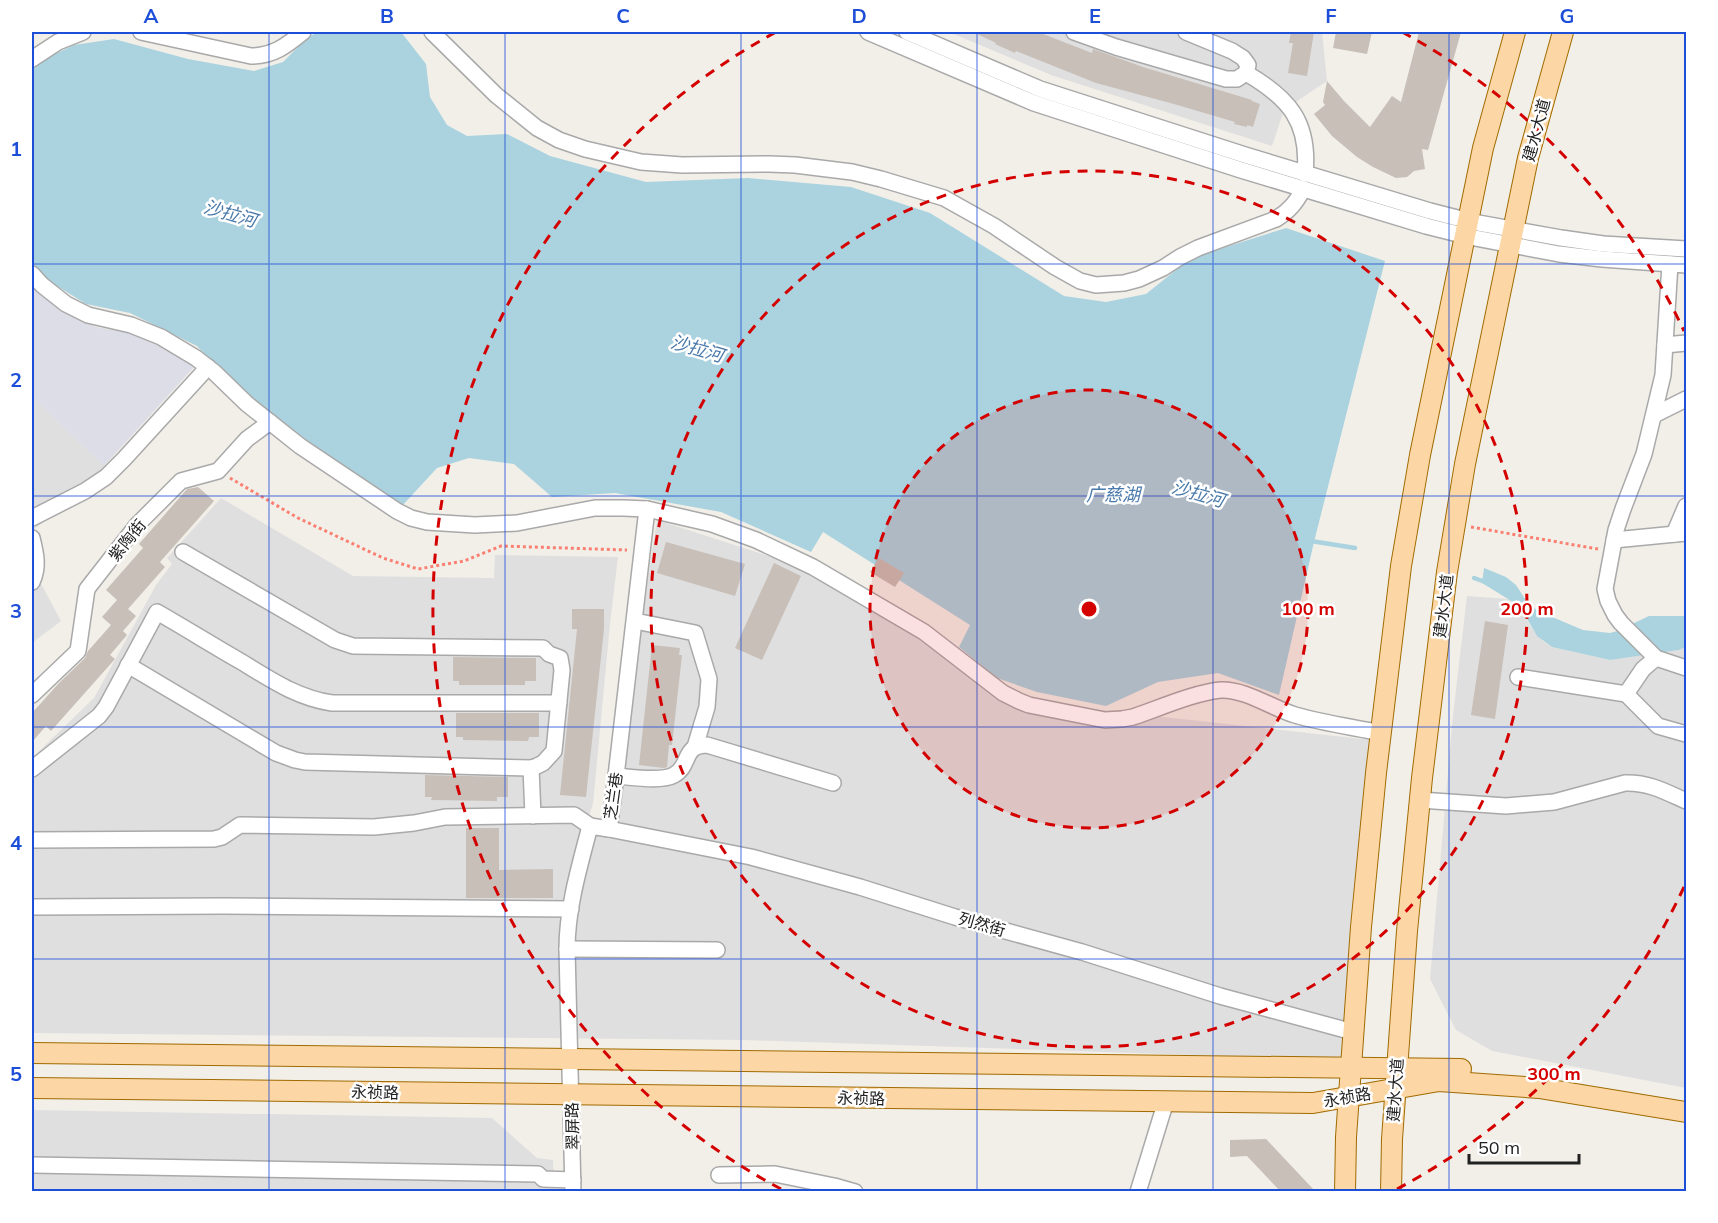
<svg xmlns="http://www.w3.org/2000/svg" width="1718" height="1223" viewBox="0 0 1718 1223" font-family="Mulish,'Noto Sans SC',sans-serif">
<style>
.residential{fill:#e0dfdf}
.plaza{fill:#dddde8}
.water{fill:#aad3df}
.lines{fill:none;stroke-linecap:round;stroke-linejoin:round}
.stream{stroke:#aad3df;stroke-width:4.5}
.building{fill:#c7bfb8}
.minor-casing{stroke:#a9a9a9;stroke-width:18}
.major-casing{stroke:#a06b00;stroke-width:22}
.path{stroke:#fa8072;stroke-width:3;stroke-dasharray:3 3;stroke-linecap:butt}
.minor{stroke:#fff;stroke-width:15}
.major{stroke:#fcd6a4;stroke-width:20}
.grid{fill:none;stroke:#1d4ed8;stroke-width:1.5;stroke-opacity:0.55}
.ring{fill:none;stroke:#d40000;stroke-width:3;stroke-dasharray:10 8}
.labels{text-anchor:middle;stroke-width:5;stroke-linejoin:round;paint-order:stroke}
.street-label{font-size:16px;fill:#222;stroke:#fff}
.water-label{font-size:18px;font-style:italic;fill:#4a7aab;stroke:#fff}
.centre{fill:#d40000;stroke:#fff;stroke-width:3}
.ring-label{font-size:18px;text-anchor:middle;font-weight:bold;fill:#d40000;stroke:#fff;stroke-width:5;stroke-linejoin:round;paint-order:stroke}
.neatline{fill:none;stroke:#1d4ed8;stroke-width:2}
.grid-label{font-size:20px;text-anchor:middle;font-weight:bold;fill:#1d4ed8}
</style>
<rect width="100%" height="100%" fill="#f2efe9"/>
<g class="residential">
<polygon points="949,32 1322,32 1327,81 1284,110 1272,146 1051,75"/>
<polygon points="32,397 116,477 59,511 34,529 44,564 40,582 61,621 32,643"/>
<polygon points="221,498 353,576 494,578 495,555 618,557 610,624 593,804 578,848 564,915 579,914 584,873 592,837 609,829 657,520 825,574 1019,701 1380,741 1351,1060 744,1040 32,1033 32,758 94,698 156,585 172,564 167,558"/>
<polygon points="1467,596 1509,599 1521,610 1533,630 1544,642 1552,647 1610,660 1679,650 1686,647 1686,1088 1492,1051 1456,1030 1430,979 1453,715"/>
<polygon points="32,1110 492,1118 537,1158 553,1160 554,1191 32,1192"/>
</g>
<polygon class="plaza" points="32,285 62,310 85,322 97,327 128,333 158,345 195,366 104,466 32,397"/>
<g class="water">
<polygon points="319,32 401,32 426,64 430,97 447,125 467,136 507,134 550,156 646,182 748,178 851,187 930,213 1064,296 1106,302 1146,294 1191,258 1286,228 1385,261 1314,542 1279,695 1218,673 1158,682 1106,706 1037,692 997,678 959,647 970,625 823,532 811,552 721,512 615,493 552,497 514,464 469,458 437,468 402,506 291,429 235,386 197,346 130,313 86,304 46,279 32,264 32,65 74,45 114,39 188,59 254,71 283,62 308,37"/>
<polygon points="1484,568 1506,577 1516,585 1527,602 1538,611 1583,630 1610,633 1617,631 1649,616 1686,616 1686,647 1679,650 1610,660 1552,647 1537,636 1526,617 1513,602 1482,583"/>
</g>
<g class="lines">
<g class="stream">
<polyline points="1311,541 1355,548"/>
<polyline points="1474,578 1488,583"/>
</g>
</g>
<g class="building">
<polygon points="973,32 1038,32 1092,53 1093,49 1143,67 1252,100 1252,101 1260,104 1253,127 1247,125 1247,127 1234,124 1235,122 1174,104 1096,83 1016,51 1015,53 995,44 996,43"/>
<polygon points="1291,32 1314,32 1307,76 1288,73 1293,43 1289,43"/>
<polygon points="1336,32 1372,32 1367,54 1333,48"/>
<polygon points="1419,32 1461,32 1428,150 1422,149 1425,169 1414,171 1407,177 1396,178 1373,167 1357,157 1332,136 1314,114 1325,105 1323,102 1327,81 1344,101 1370,127 1392,96 1401,102"/>
<polygon points="198,487 214,501 160,562 165,567 128,609 136,616 123,631 127,635 110,655 115,659 51,731 46,726 32,742 32,713 59,683 85,658 88,651 111,625 102,617 117,600 106,590 143,548 139,544 187,489"/>
<polygon points="666,542 745,564 735,596 657,573"/>
<polygon points="879,558 904,573 895,587 870,572"/>
<polygon points="774,563 801,576 762,660 735,648"/>
<polygon points="572,609 604,609 604,629 586,797 560,795 577,629 572,629"/>
<polygon points="1485,621 1508,625 1495,719 1471,715"/>
<polygon points="652,645 680,648 679,655 682,655 672,745 669,745 667,767 664,768 639,765"/>
<polygon points="453,657 536,658 536,681 525,681 525,685 459,685 459,681 453,681"/>
<polygon points="456,713 539,713 539,737 529,737 528,741 463,740 463,737 456,737"/>
<polygon points="425,775 508,777 508,797 497,797 497,801 431,800 432,797 425,797"/>
<polygon points="466,828 499,828 499,870 553,869 553,898 466,898"/>
<polygon points="1266,1139 1315,1191 1280,1191 1247,1156 1230,1157 1230,1140"/>
</g>
<g class="lines">
<g class="minor-casing">
<g id="minor">
<path d="M141,32l110,24c22,0 35,-10 52,-24"/>
<path d="M432,32l64,63 41,33 22,12 26,9 56,13 41,3 87,-1 26,1 57,7 29,7 63,19 50,28 61,41 25,14 16,4 28,-2 15,-4 24,-11 17,-11 18,-9 78,-29c13,-8 20,-16 27,-30"/>
<polyline points="868,32 1034,103 1241,170 1426,226 1470,237 1559,254 1602,259 1686,265"/>
<polyline points="907,32 1040,89 1245,155 1430,211 1473,222 1561,238 1603,244 1686,249"/>
<polyline points="1074,32 1116,47 1226,79 1237,79 1246,73 1248,65 1243,58 1232,51 1186,32"/>
<polyline points="32,59 58,42 83,32"/>
<path d="M1246,73c43,25 64,49 59,101"/>
<polyline points="1670,264 1663,375 1644,454 1623,509 1616,530 1605,589 1608,601 1615,615 1621,623 1656,658 1686,668"/>
<path d="M32,274l10,11 24,19 22,11 43,10 30,12 35,21 18,14 33,32 53,42 97,65 14,7 16,4 48,3 42,-2 78,-15h28l24,1 65,15 44,16 57,27 111,65 79,61 16,8 10,4 76,15 17,-1 11,-2c24,-8 63,-25 88,-27 24,-1 51,18 74,25 28,8 57,12 86,18"/>
<polyline points="1665,345 1686,343"/>
<polyline points="1654,415 1686,399"/>
<polyline points="32,518 85,491 106,477 124,459 208,367"/>
<polyline points="1674,534 1686,506"/>
<path d="M32,538c4,16 7,29 0,44"/>
<polyline points="1614,540 1686,533"/>
<polyline points="635,621 695,633 709,679 707,707 695,747"/>
<polyline points="128,665 276,753 295,760 305,762 531,768 537,766 543,763 554,751 562,670 560,658 549,654 543,648 353,646 335,640 183,552"/>
<polyline points="1518,677 1626,694 1658,726 1686,734"/>
<polyline points="1626,694 1643,669 1656,658"/>
<polyline points="32,695 78,651 87,589 137,525 181,481 218,471 247,439 270,422"/>
<polyline points="531,768 533,816"/>
<path d="M32,769l67,-53 7,-9 51,-95c28,16 55,33 83,49 30,18 57,37 92,42h227"/>
<path d="M616,776c15,1 46,6 58,-1 17,-9 8,-30 33,-30l126,38"/>
<path d="M1420,800l86,6 48,-4 71,-19c23,-1 41,9 61,18"/>
<polyline points="609,829 751,857 860,887 955,917 1082,952 1220,996 1353,1032"/>
<polyline points="32,840 214,839 222,837 240,825 374,827 414,823 445,817 574,815 590,826"/>
<polyline points="32,907 224,906 571,909"/>
<polyline points="567,949 717,950"/>
<polyline points="32,1165 538,1174 543,1179 573,1180"/>
<polyline points="719,1175 775,1174 834,1186 855,1192"/>
<path d="M573,1192l-6,-243c0,-42 13,-84 23,-123l19,3 7,-53 31,-267"/>
<polyline points="1138,1192 1166,1101"/>
</g>
</g>
<g class="major-casing">
<g id="major">
<polyline points="32,1053 1461,1069"/>
<polyline points="32,1088 1313,1103 1439,1081 1539,1088 1686,1112"/>
<polyline points="1345,1192 1346,1137 1361,927 1376,773 1401,566 1420,455 1483,148 1515,32"/>
<polyline points="1391,1192 1392,1139 1407,931 1422,778 1447,572 1465,464 1528,158 1563,32"/>
</g>
</g>
<g class="path">
<polyline points="230,478 298,518 383,558 418,569 464,561 501,546 627,550"/>
<polyline points="1471,527 1598,549"/>
</g>
<use href="#minor" class="minor"/>
<use href="#major" class="major"/>
</g>
<path class="grid" d="M269,32v1160M505,32v1160M741,32v1160M977,32v1160M1213,32v1160M1449,32v1160M32,264h1654M32,496h1654M32,727h1654M32,959h1654"/>
<circle cx="1089" cy="609" r="219" fill="#d40000" fill-opacity=".12"/>
<g class="ring">
<circle cx="1089" cy="609" r="219"/>
<circle cx="1089" cy="609" r="438"/>
<path d="M1684 887A657 657 0 0 1 1397 1189M781 1189A657 657 0 0 1 776 32M1402 32A657 657 0 0 1 1684 331"/>
</g>
<g class="labels">
<g class="street-label">
<text transform="translate(1536 130) rotate(-75)" y="6">建水大道</text>
<text transform="translate(127 540) rotate(-51)" y="6">紫陶街</text>
<text transform="translate(1443 606) rotate(-83)" y="6">建水大道</text>
<text transform="translate(613 796) rotate(-82)" y="6">芝兰巷</text>
<text transform="translate(982 924) rotate(16)" y="6">列然街</text>
<text transform="translate(1395 1090) rotate(-86)" y="6">建水大道</text>
<text transform="translate(375 1092) rotate(1)" y="6">永祯路</text>
<text transform="translate(1347 1097) rotate(-10)" y="6">永祯路</text>
<text transform="translate(861 1098) rotate(1)" y="6">永祯路</text>
<text transform="translate(572 1126) rotate(-91)" y="6">翠屏路</text>
</g>
<g class="water-label">
<text transform="translate(230 214) rotate(16)" y="6">沙拉河</text>
<text transform="translate(697 349) rotate(16)" y="6">沙拉河</text>
<text transform="translate(1198 494) rotate(16)" y="6">沙拉河</text>
<text x="1113" y="501">广慈湖</text>
</g>
</g>
<circle cx="1089" cy="609" r="9" class="centre"/>
<g class="ring-label">
<text x="1308" y="615">100 m</text>
<text x="1527" y="615">200 m</text>
<text x="1554" y="1080">300 m</text>
</g>
<rect width="1718" height="1223" fill="none" stroke="#ffffff" stroke-width="66"/>
<path d="M1469 1154v9h110v-9" fill="none" stroke="#222222" stroke-width="3"/>
<text x="1478" y="1154" font-size="18" fill="#222222" stroke="#ffffff" stroke-width="4.5" paint-order="stroke">50 m</text>
<rect x="33" y="33" width="1652" height="1157" class="neatline"/>
<g class="grid-label">
<text x="151" y="23">A</text>
<text x="387" y="23">B</text>
<text x="623" y="23">C</text>
<text x="859" y="23">D</text>
<text x="1095" y="23">E</text>
<text x="1331" y="23">F</text>
<text x="1567" y="23">G</text>
<text x="16" y="156">1</text>
<text x="16" y="387">2</text>
<text x="16" y="618">3</text>
<text x="16" y="850">4</text>
<text x="16" y="1081">5</text>
</g>
</svg>
